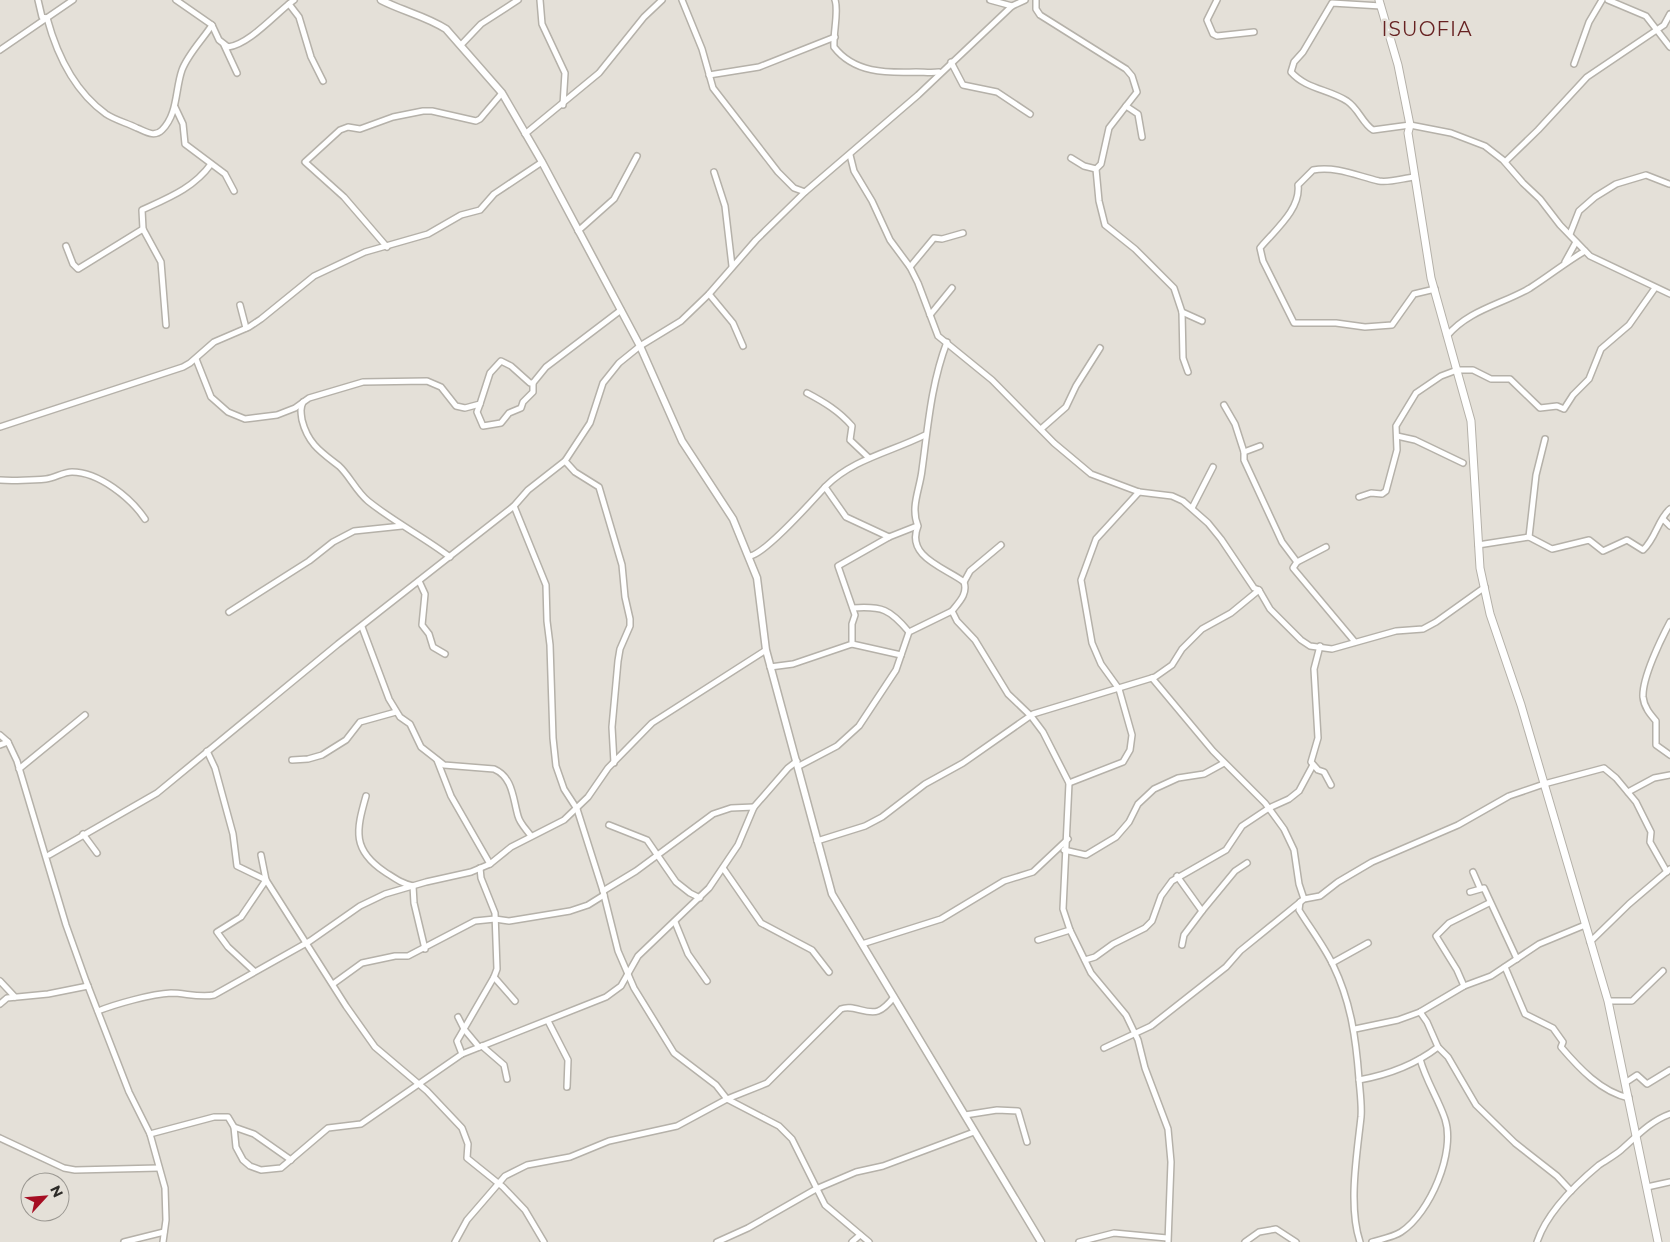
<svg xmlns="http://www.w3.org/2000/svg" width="1670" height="1242" viewBox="0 0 1670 1242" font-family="Montserrat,sans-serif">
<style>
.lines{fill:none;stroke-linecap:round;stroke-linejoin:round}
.minor-casing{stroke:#b5b1a9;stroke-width:8}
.tertiary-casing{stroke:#b5b1a9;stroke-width:9}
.secondary-casing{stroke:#b5b1a9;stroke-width:9}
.minor{stroke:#fff;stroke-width:5}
.tertiary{stroke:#fff;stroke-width:6}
.secondary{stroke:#fff;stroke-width:7}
.labels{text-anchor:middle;stroke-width:5;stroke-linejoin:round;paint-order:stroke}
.quarter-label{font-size:20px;letter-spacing:1px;fill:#672222;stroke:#e4e0d8}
</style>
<rect width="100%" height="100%" fill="#e4e0d8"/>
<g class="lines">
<g class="minor-casing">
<g id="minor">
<path d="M38,0l4,17 5,1c10,37 27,73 59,96 9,6 21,9 31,14 8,3 17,10 25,2 16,-16 13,-40 20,-60 6,-16 21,-31 30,-45"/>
<path d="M176,0l36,25 7,15 9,7c22,-3 48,-34 66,-47"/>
<polyline points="540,0 542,24 565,73 563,105"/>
<polyline points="682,0 702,49 713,88 778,172 794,188 805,192"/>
<path d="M835,0c4,11 -2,33 -1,47 20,26 52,26 82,25 8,0 15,1 23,0"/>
<polyline points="990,0 1012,6"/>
<polyline points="1036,0 1036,9 1040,15 1126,69 1132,76 1137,92 1126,106 1138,114 1142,137"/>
<polyline points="1217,0 1207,20 1213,34 1217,36 1254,32"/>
<polyline points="1608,0 1646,16 1670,47"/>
<polyline points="289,4 299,17 311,57 323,81"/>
<path d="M1381,6l-49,-3 -29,49 -9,10 -3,10c15,17 37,17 56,29 12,8 15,22 26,29l37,-5 41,8 34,13 18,14 20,23 17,16 20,26 30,31 80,38"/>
<polyline points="224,45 237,73"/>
<polyline points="461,45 481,24 518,0"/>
<polyline points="0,50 73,0"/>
<polyline points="951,62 963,85 997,92 1030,114"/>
<polyline points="1574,64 1589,22 1602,0"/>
<polyline points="709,75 759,67 835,37"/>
<polyline points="1126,106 1109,128 1101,164 1096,169 1099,201 1105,225 1135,249 1174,288 1182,312 1183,358 1188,372"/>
<polyline points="175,107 183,124 185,144 225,174 234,191"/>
<polyline points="525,134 599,73 644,17 662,0"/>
<polyline points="850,155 854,171 872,201 890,240 910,267 918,283 938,336 992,380 1054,443 1091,474 1139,492 1172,496 1183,501 1208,523 1221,539 1254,588 1259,590 1270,609 1301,640 1310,646 1332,649 1396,631 1423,629 1436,622 1485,587"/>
<polyline points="1071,158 1084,166 1096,169"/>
<polyline points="1505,162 1538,130 1587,77 1664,25 1670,14"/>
<polyline points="714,172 725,206 732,266"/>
<path d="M1414,177c-10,1 -25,6 -35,4 -22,-5 -42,-15 -66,-11l-15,15c3,24 -23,45 -38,63l3,13 31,62h42l29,4 27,-2 22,-31 21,-5"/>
<polyline points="578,231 614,199 637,156"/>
<polyline points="1570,234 1579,211 1595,197 1616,184 1646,175 1669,184"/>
<polyline points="66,246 73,264 78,269 143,229"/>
<polyline points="387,247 344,197 305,162 340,130 348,127 360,129 393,117 423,111 432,111 476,121 480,119 502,93"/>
<polyline points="1565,262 1576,242"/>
<polyline points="910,267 934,238 942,239 963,233"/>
<polyline points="709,294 733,323 743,346"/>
<polyline points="240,305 246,328"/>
<polyline points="1182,312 1202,321"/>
<polyline points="930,315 952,288"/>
<path d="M166,325l-5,-63 -18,-33 -1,-19c26,-12 52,-22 69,-46"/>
<path d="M1447,336c21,-26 56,-32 83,-48 19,-12 36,-26 55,-37"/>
<path d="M947,342c-16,42 -19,84 -25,128 -2,19 -12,37 -4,56 -13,31 28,42 46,56 4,12 -5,20 -12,29"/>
<polyline points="196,359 211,397 228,412 245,419 277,415 295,408 309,398 363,382 427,381 441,387 456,406 465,408 480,404 490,373 501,361 511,366 530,383 533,383"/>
<path d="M807,393c17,9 32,18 45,33l-2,14 19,18"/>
<path d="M303,402c-3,7 -2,11 -1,18 6,24 19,32 37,46 10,9 17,25 29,35 26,21 56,36 82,56"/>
<polyline points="480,404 477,412 483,426 501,423 509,413 521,408 523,402 533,392 533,383 546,367 621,310"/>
<polyline points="1224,405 1235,424 1244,452"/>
<polyline points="0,427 183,367 190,363 214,342 249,327 261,319 314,276 365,252 428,234 461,215 480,210 494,194 542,162"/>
<polyline points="1041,429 1066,407 1076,386 1100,348"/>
<polyline points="1397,436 1415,440 1463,463"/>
<polyline points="1260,446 1244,452 1244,460 1282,542 1297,562"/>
<polyline points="565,461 575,472 599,487 622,565 625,597 630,619 630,626 620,649 618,661 612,727 614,763"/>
<path d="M0,480c11,1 35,0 46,-1 9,-1 17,-7 26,-7 27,0 59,26 73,47"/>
<polyline points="825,487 846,517 889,537"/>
<polyline points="1359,497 1371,493 1382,494 1386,491 1397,450 1396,426 1416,393 1441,376 1457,370 1473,370 1491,379 1510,379 1540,408 1557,406 1564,409 1573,395 1589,379 1601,349 1629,325 1655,288"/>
<polyline points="514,506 546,585 547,621 550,645 553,738 556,766 564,789 577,809 603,891 618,951 634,988 674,1053 716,1085 727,1099 779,1126 792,1139 825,1205 869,1242"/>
<polyline points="1192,508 1213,467"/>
<polyline points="1663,519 1670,526"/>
<polyline points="1529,537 1536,475 1545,439"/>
<path d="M1478,545l51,-8 23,12 37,-9 14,11 24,-11 16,10c13,-12 15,-31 27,-41"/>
<polyline points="1326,547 1297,562 1293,568 1355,642"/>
<path d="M750,556c15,-2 63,-56 76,-70 27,-27 65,-34 99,-51"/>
<polyline points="419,581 425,594 422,625 429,634 433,647 445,654"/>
<polyline points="964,582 970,571 1001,545"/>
<path d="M853,608c29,-2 37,1 56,24"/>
<polyline points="229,612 309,561 333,542 354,531 402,526"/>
<path d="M1670,622c-9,17 -28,56 -27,75 1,10 7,17 13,24v24l14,10"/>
<path d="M362,627l27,72 11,18 10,7 11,23 23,18 50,4c19,8 19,30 24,47 2,8 9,14 13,20"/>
<polyline points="852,644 901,655"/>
<polyline points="1320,646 1314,669 1318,738 1311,762 1318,770 1324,772 1331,785"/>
<polyline points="770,667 793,664 852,644 852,624 855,615 838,566 889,537 917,526"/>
<polyline points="1152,678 1213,751 1265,803 1284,829 1294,850 1299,884 1304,899"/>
<polyline points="0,735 8,742 17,761 66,925 86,981 129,1092 150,1134 165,1188 166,1220 163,1242"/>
<polyline points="0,745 8,742"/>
<polyline points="207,751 215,768 233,834 237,866 266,880 241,917 217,932 228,947 254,971"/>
<polyline points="292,760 308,759 322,755 346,740 360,722 396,712"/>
<polyline points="437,760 451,796 490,864"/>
<polyline points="799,766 837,746 859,726 896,670 909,632 952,611 957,621 975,640 1008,694 1031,716 1043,732 1069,783 1063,909 1070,930 1091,973 1126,1015 1138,1040 1145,1068 1168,1129 1171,1162 1168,1242"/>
<polyline points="19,769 85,715"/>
<polyline points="1069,783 1123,762 1130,750 1132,735 1119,689 1101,664 1092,643 1081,580 1096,539 1139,492"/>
<polyline points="1628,792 1654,778 1670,775"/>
<path d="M366,796c-10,35 -14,54 19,76 11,7 16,11 28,14l1,17 11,46"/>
<polyline points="609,825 647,840 676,882 690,893 700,898"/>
<polyline points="83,834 97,853"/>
<polyline points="817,841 865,826 882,817 925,784 963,763 1033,714 1155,677 1172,665 1182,649 1202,629 1231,613 1259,590"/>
<polyline points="1064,850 1086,855 1116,837 1129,822 1138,804 1154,789 1178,778 1204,774 1224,763"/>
<polyline points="49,855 157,793 338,644 514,506 528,490 565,461 590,423 603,383 619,363 640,346 681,321 709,294 756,240 805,192 918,95 1012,6 1025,0"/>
<polyline points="261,855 266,880 346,1006 375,1047 427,1091 462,1128 468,1144 467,1158 503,1187 525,1210 544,1242"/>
<polyline points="723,868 761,923 812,950 829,972"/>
<polyline points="1473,872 1480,888"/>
<polyline points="1177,876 1202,911"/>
<polyline points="603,891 636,871 713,814 731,808 754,807"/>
<polyline points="1470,892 1484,888 1517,959"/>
<path d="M1300,902l-1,8c11,18 25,36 34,55 18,37 23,74 26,114 1,13 3,26 2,38 -4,37 -13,89 -1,125"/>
<polyline points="675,922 688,954 707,981"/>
<polyline points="1038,940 1070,930"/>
<polyline points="1590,942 1629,904 1670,869"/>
<polyline points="862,944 941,919 1004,881 1033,872 1068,839"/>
<polyline points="1182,945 1184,935 1202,911 1235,871 1247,863"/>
<polyline points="1085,960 1095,957 1113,944 1145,928 1152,921 1161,896 1172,881 1226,850 1242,826 1269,808 1289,799 1299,791 1313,765"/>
<polyline points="1332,963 1368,943"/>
<path d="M1505,967l20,47 28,14 10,14 -2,5c18,21 40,45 68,51"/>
<polyline points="494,977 515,1001"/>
<polyline points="0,981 15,997"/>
<polyline points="333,984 362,963 395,956 408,956 475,921 495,919 509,921 570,911 588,905 604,895"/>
<polyline points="1464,986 1457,970 1436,936 1449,923 1489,903"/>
<polyline points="1608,1001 1632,1001 1663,971"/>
<polyline points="0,1004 7,998 48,994 88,986"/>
<path d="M98,1011c18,-7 53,-17 73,-18 14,0 28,5 43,2l96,-54 50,-35 25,-12 41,-12 45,-10 19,-8 21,-17 53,-27 24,-23 20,-29 44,-45 114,-73"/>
<polyline points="1420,1012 1427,1022 1438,1047 1448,1057 1476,1105 1515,1143 1557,1176 1571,1191"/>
<polyline points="458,1017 464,1029 479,1047"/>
<polyline points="548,1021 568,1060 567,1087"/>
<polyline points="1355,1029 1398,1020 1420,1012 1464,986 1491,976 1539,944 1585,925"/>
<polyline points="482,1046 504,1065 507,1079"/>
<polyline points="1104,1048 1151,1026 1226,967 1240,951 1304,899 1320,896 1338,882 1372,862 1458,825 1509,796 1544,784 1604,768 1616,778 1636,802 1651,832 1650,842 1667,872"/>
<polyline points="462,1054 457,1041 494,977 497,969 495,913 481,878 480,868"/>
<path d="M1359,1080c28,-5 57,-16 79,-33"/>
<polyline points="1625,1083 1637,1075 1647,1084 1670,1070"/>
<polyline points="965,1115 997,1110 1018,1111 1027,1142"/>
<polyline points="234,1127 254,1134 291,1160"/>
<polyline points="150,1134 214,1117 228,1117 234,1127 236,1147 243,1160 250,1166 261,1170 281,1168 328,1128 361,1124 462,1054 606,997 621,986 638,956 709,888 738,845 754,807 788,768 797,761"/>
<polyline points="0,1138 64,1168 75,1170 159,1168"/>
<polyline points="1647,1187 1670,1182"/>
<polyline points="124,1242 164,1232"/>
<path d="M455,1242l12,-22 38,-44 22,-11 43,-8 39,-16 68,-15 50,-27 40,-16 74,-74c12,-5 25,6 37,2 6,-2 12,-9 16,-14"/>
<polyline points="717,1242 748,1228 816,1189 856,1172 883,1166 974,1132"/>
<polyline points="852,1242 860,1235"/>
<polyline points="1079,1242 1114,1233 1167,1238"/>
<polyline points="1245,1242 1259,1232 1276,1229 1296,1242"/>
<path d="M1372,1242c10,-3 21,-5 29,-10 29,-19 55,-80 44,-113 -7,-21 -19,-38 -25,-60"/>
<path d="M1537,1242c10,-30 38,-57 62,-77 7,-5 15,-9 22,-15 15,-13 29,-29 49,-36"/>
</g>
</g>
<g class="tertiary-casing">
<path id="tertiary" d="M381,0c21,11 45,16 65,29l56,64 40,69 98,184 42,95 51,78 24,59 9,72 66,244 209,348"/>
</g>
<g class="secondary-casing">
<polyline id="secondary" points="1379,0 1398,65 1410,125 1408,133 1431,278 1471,421 1480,568 1490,614 1521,705 1608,1001 1658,1242"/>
</g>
<use href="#minor" class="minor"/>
<use href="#tertiary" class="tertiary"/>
<use href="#secondary" class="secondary"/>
</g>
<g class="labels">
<g class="quarter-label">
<text x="1427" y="36">ISUOFIA</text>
</g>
</g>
<g transform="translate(45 1197) rotate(64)"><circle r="24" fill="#e4e0d8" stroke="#9b9892"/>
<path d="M0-4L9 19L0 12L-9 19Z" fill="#a60e23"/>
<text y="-8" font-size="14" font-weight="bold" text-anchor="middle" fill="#2d2b28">N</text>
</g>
</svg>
